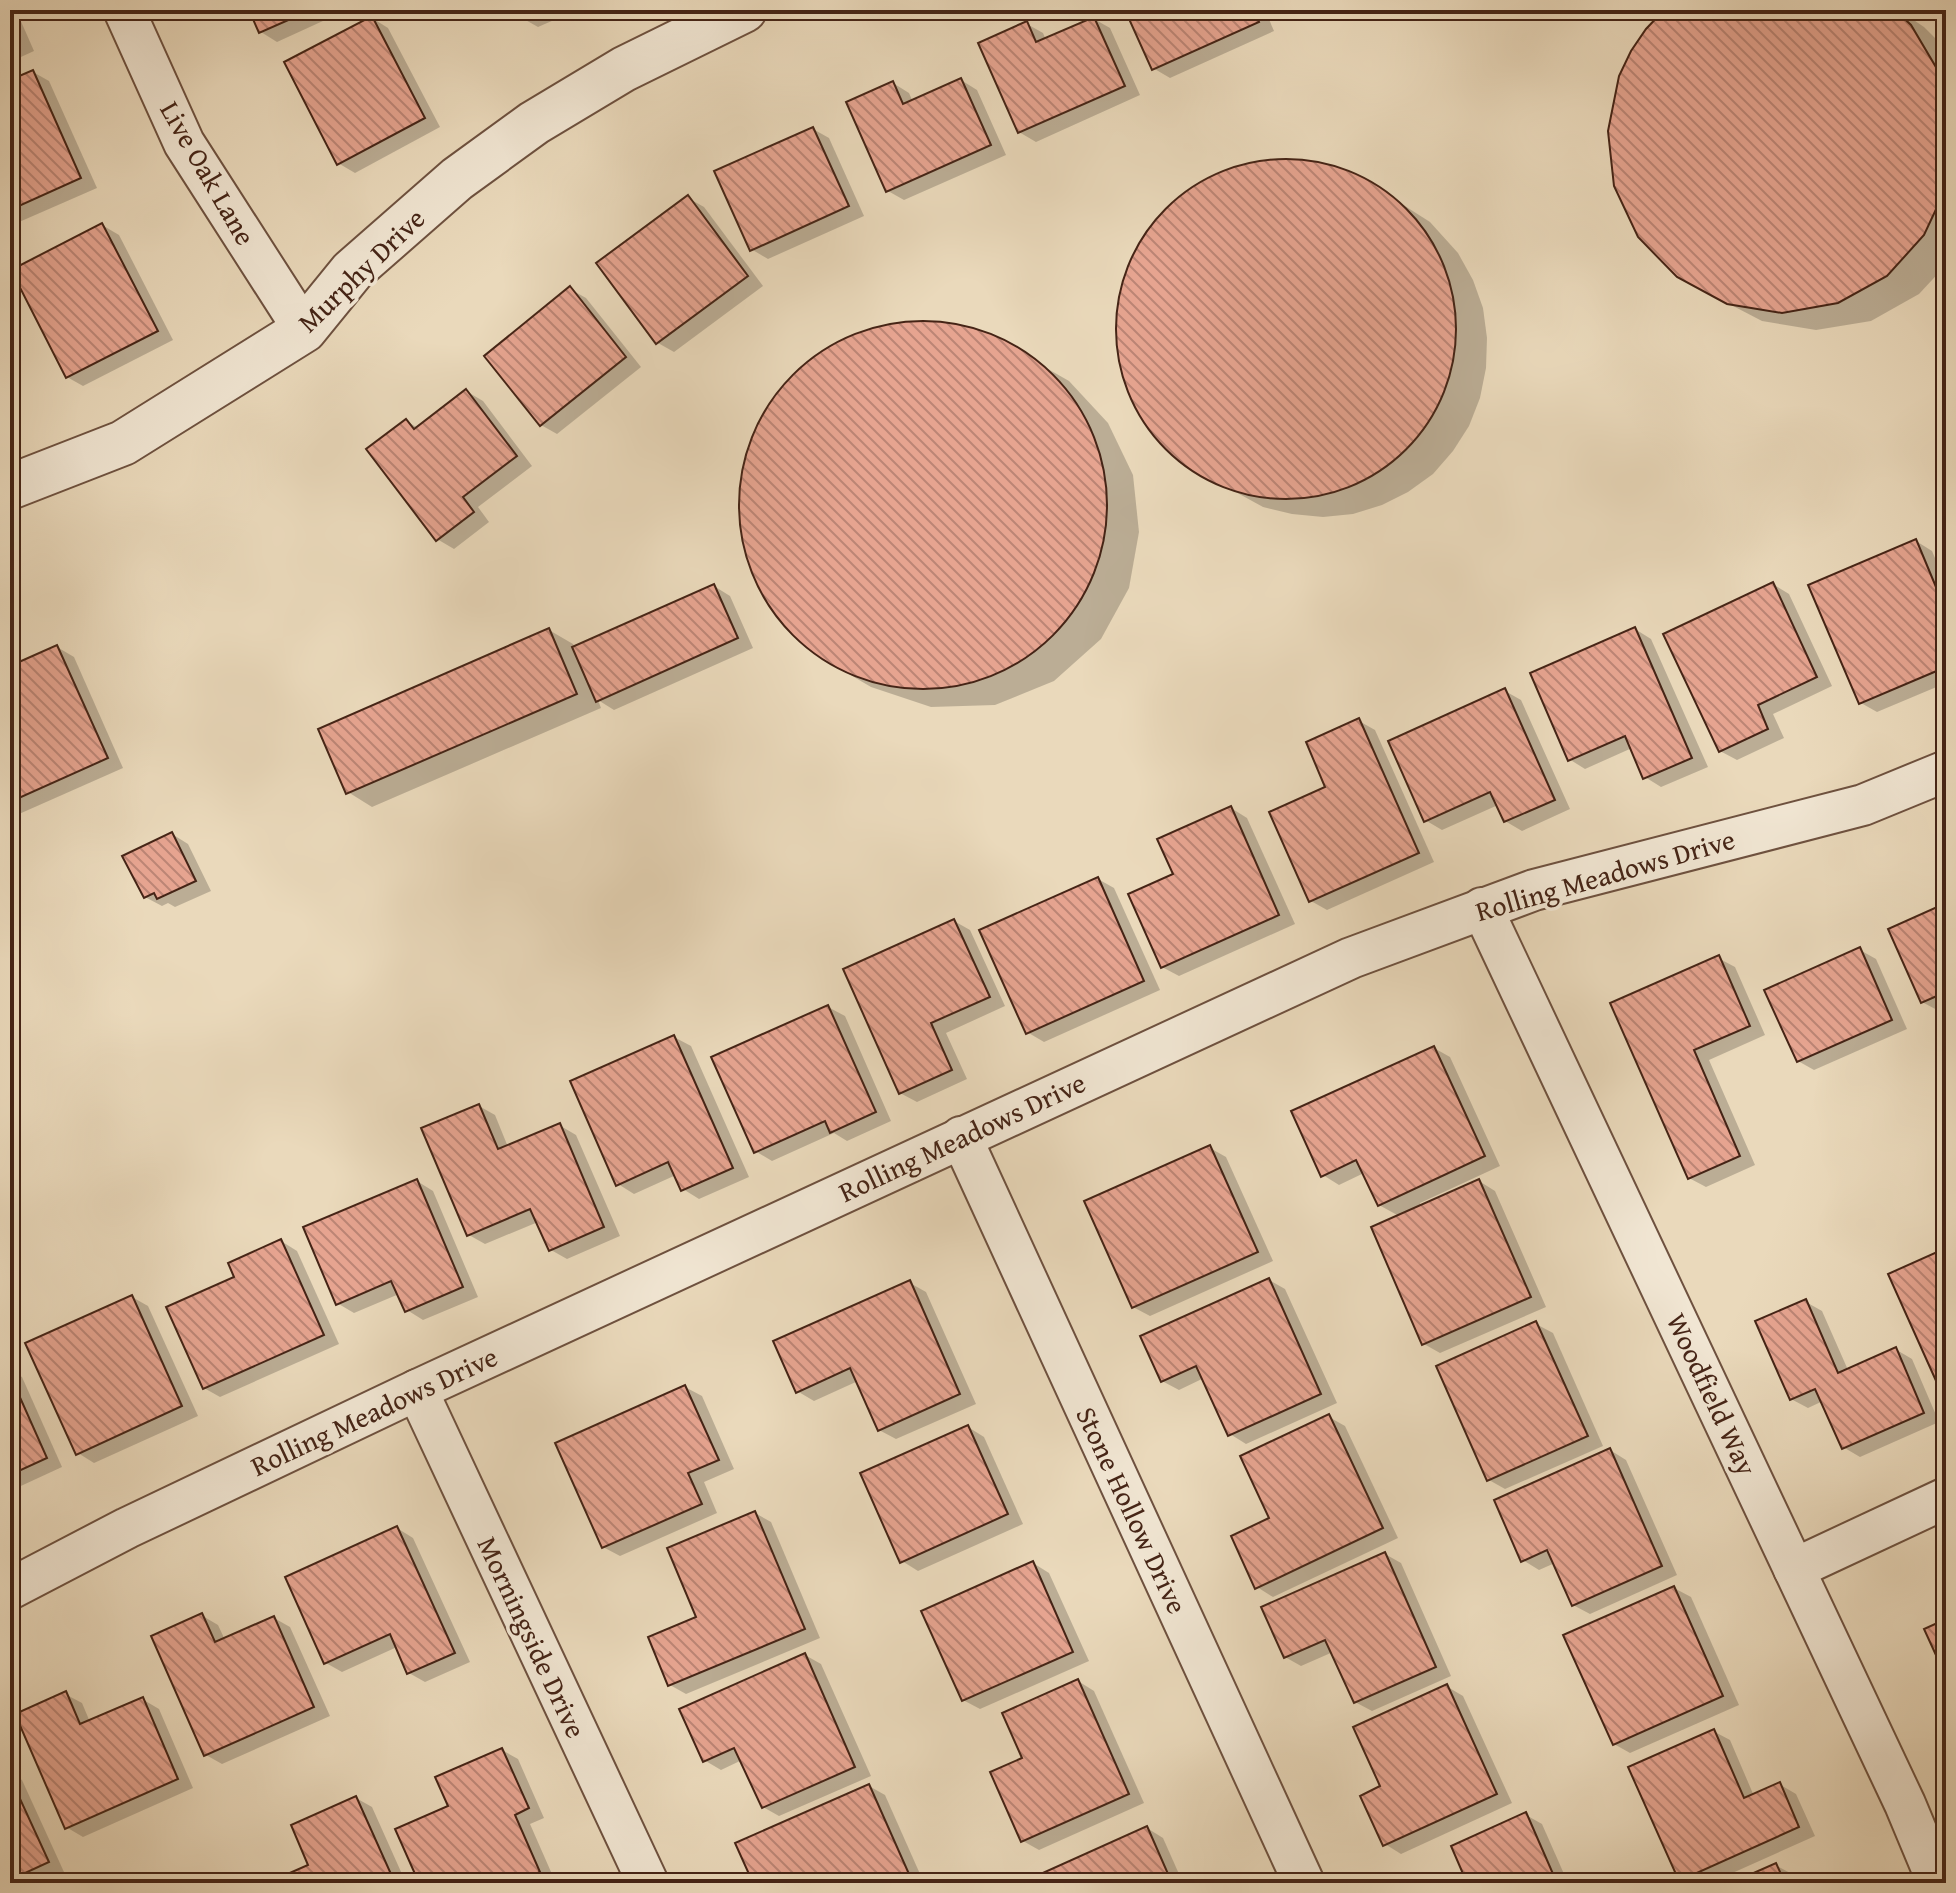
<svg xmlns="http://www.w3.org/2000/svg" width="1956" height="1893" viewBox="0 0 1956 1893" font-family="'Gentium Book Plus',serif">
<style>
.shadow{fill:#0003}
.building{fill:url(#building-back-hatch);stroke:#452416;stroke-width:2}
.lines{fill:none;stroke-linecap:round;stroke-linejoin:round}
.minor-casing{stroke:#6e513f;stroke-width:44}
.tertiary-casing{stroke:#6e513f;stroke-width:48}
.minor{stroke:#f1e6d3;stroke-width:40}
.tertiary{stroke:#f1e6d3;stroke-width:44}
.labels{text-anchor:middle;stroke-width:7;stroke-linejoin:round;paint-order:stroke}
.street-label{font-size:28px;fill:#452416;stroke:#f1e6d3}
</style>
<defs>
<pattern id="building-back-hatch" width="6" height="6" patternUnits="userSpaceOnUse" patternTransform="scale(2)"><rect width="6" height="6" fill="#e6a490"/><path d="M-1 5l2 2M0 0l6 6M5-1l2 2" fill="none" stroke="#bc8575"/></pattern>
</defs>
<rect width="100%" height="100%" fill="#ead9bb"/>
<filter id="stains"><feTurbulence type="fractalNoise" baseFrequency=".0025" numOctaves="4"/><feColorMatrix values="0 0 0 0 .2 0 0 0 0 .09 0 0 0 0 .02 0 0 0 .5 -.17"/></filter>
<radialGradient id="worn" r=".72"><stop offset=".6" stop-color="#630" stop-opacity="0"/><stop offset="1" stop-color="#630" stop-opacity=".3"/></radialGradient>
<g class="shadow">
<polygon points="10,10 16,10 34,51 10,62"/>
<polygon points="251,10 347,10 277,42 261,32"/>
<polygon points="518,10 577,10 538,27 522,18"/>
<polygon points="1127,10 1265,10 1274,31 1170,78 1153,68"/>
<polygon points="1293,10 1326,10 1307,18"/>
<polygon points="1666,10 1899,10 1924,27 1943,46 1946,50 1946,265 1919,294 1871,321 1816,330 1762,321 1712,295"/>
<polygon points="372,18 388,28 440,127 355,173 338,163"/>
<polygon points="1094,19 1110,28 1140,95 1036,142 1019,132 1027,24 1043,33 1046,40"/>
<polygon points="33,72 49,81 97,188 10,226 10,82"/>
<polygon points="961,80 977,90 1006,155 904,200 888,191 893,83 909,93 913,102"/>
<polygon points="813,129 829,138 864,216 768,259 751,249"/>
<polygon points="1279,160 1321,164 1361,178 1430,222 1458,253 1473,280 1483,308 1487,338 1486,368 1480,398 1469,426 1453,451 1433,474 1408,492 1382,505 1353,514 1323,517 1292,514 1263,507 1192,468 1161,440 1137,405 1122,366 1118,324 1124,282 1141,243 1167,210 1199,184 1238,167"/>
<polygon points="688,198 704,207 763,286 674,352 658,343"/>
<polygon points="102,225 119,235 173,340 83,386 67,377"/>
<polygon points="570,289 586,298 641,367 557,434 541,425"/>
<polygon points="928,322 985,333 1069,381 1108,423 1133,475 1139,532 1129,588 1101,639 1054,681 995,705 931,707 871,687 837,667 787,628 753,575 740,512 749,449 778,393 820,354 872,329"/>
<polygon points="466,391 483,401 532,466 478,507 489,522 454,549 437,539 406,421 418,428"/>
<polygon points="1916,541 1932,551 1946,584 1946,683 1877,712 1861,703"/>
<polygon points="1773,584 1789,594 1832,686 1773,714 1784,738 1737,760 1720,751"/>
<polygon points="714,586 730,596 753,648 614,710 598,700 601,708 372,807 348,792 549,630 573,644 575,648"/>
<polygon points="1635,629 1651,639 1708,767 1661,787 1645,777 1632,748 1585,769 1569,759"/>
<polygon points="57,647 74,657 123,768 10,818 10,669"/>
<polygon points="1505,691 1521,700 1570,809 1522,831 1505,821 1498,805 1442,830 1425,820"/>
<polygon points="1359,721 1375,730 1434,862 1327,910 1311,901 1328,788"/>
<polygon points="1231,808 1247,818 1295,924 1179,976 1162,967 1176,875"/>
<polygon points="172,834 188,844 211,891 175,907 168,903 162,906 145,897"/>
<polygon points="1098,879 1114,888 1160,990 1044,1042 1027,1032"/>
<polygon points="1946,906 1946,1008 1939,1011 1922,1002"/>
<polygon points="954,921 970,930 1005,1006 946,1033 967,1079 917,1102 900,1093"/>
<polygon points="1860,950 1876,959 1907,1029 1814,1070 1798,1061"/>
<polygon points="1718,958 1735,967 1765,1035 1709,1060 1755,1165 1706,1187 1689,1178 1613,1004"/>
<polygon points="828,1007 845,1016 891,1121 847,1141 834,1133 772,1161 755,1151"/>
<polygon points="674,1037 691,1046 749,1177 699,1199 683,1189 676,1175 634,1194 618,1184"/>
<polygon points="1434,1048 1450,1057 1500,1166 1420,1203 1421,1207 1479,1181 1495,1191 1546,1307 1440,1353 1424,1344 1399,1216 1379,1205 1364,1173 1339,1185 1323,1175"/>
<polygon points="479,1106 495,1115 508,1147 559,1125 576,1135 620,1236 567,1259 551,1250 538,1222 485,1244 469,1235"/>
<polygon points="1210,1148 1226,1157 1273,1261 1150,1316 1133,1307"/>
<polygon points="417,1181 433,1191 478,1297 423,1320 407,1310 399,1294 354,1313 337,1303"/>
<polygon points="281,1241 297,1251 339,1344 220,1397 204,1388"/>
<polygon points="1269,1280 1285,1289 1337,1403 1246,1444 1230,1434 1204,1378 1179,1390 1162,1381"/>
<polygon points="910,1283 926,1292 976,1404 896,1439 879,1430 858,1381 814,1401 797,1391"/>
<polygon points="132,1297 148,1306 198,1416 94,1463 78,1453"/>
<polygon points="1806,1302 1822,1311 1848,1370 1895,1349 1912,1359 1939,1422 1860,1457 1843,1447 1823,1401 1808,1408 1791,1399"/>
<polygon points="1536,1324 1553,1333 1603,1446 1505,1489 1489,1480"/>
<polygon points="10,1370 22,1377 62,1467 10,1491"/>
<polygon points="685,1387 702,1396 734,1469 704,1482 717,1513 620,1556 603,1547"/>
<polygon points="1329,1417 1345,1426 1398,1538 1273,1597 1257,1587 1272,1519"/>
<polygon points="968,1427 984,1437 1023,1524 918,1571 902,1561"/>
<polygon points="1610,1450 1626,1460 1677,1575 1590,1614 1573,1605 1555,1563 1539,1570 1523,1560"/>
<polygon points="755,1513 771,1522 820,1638 686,1694 670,1685 698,1618"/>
<polygon points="397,1528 413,1538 470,1662 425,1682 409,1673 397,1647 342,1672 326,1663"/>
<polygon points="1385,1554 1401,1563 1451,1676 1372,1711 1355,1702 1333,1652 1301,1666 1285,1657"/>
<polygon points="1033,1563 1049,1573 1089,1661 980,1709 963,1700"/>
<polygon points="1674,1588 1691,1597 1739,1705 1630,1753 1614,1744"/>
<polygon points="201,1615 218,1625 225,1640 274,1618 290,1627 330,1716 222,1764 206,1755"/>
<polygon points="805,1655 821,1664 871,1776 779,1816 763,1807 742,1760 721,1770 704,1760"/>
<polygon points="1078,1681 1094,1691 1144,1803 1039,1850 1023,1841"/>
<polygon points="1446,1686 1463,1696 1512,1803 1401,1854 1385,1844 1383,1787"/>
<polygon points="65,1694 82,1703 90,1722 142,1699 159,1709 193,1788 83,1837 66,1827"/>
<polygon points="1713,1731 1730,1740 1754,1796 1779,1784 1796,1794 1815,1836 1710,1883 1687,1883 1680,1879"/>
<polygon points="502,1750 518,1759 544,1818 530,1824 555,1881 551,1883 421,1883 451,1807"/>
<polygon points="10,1773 22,1780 64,1872 39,1883 10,1883"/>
<polygon points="869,1786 885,1795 924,1883 755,1883"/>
<polygon points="356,1798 372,1807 406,1883 272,1883 311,1866"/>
<polygon points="1526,1815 1542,1824 1568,1883 1470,1883"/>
<polygon points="1147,1828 1163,1838 1183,1883 1041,1883"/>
<polygon points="1775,1865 1792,1874 1796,1883 1736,1883"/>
</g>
<g class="building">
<polygon points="249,10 311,10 259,33"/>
<polygon points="516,10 541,10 520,19"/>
<polygon points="1125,10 1254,10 1259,22 1152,70"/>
<polygon points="1664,10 1895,10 1911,25 1940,74 1946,98 1946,188 1924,235 1887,276 1838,303 1782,313 1727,304 1677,277 1638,237 1614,186 1608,131 1619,76 1631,51 1646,29"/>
<polygon points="372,16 425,118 337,165 284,62"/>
<polygon points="1094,17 1125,86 1018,133 978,43 1027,21 1036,42"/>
<polygon points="10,22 19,42 10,46"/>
<polygon points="33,70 81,178 10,210 10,80"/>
<polygon points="961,78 991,145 886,192 846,102 893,81 903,104"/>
<polygon points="813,127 849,206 750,251 714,171"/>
<circle cx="1286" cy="329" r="170"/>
<polygon points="688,195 748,276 656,344 596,263"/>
<polygon points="102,223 158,331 66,378 11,270"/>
<polygon points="570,286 626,357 540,426 484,356"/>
<circle cx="923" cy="505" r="184"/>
<polygon points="466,389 517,456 463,497 474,512 436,541 366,449 406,419 414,429"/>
<polygon points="1916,539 1946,611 1946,667 1859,704 1808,585"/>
<polygon points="1773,582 1817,677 1758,705 1768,729 1719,752 1663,634"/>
<polygon points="714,584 738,638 596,702 572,647"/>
<polygon points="1635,627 1692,758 1643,779 1625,736 1568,761 1530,673"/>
<polygon points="549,628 577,694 346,794 318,729"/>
<polygon points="57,645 108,758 10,802 10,666"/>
<polygon points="1505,688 1555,800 1504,822 1490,792 1424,822 1388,741"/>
<polygon points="1359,718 1419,853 1309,902 1269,812 1325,787 1306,742"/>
<polygon points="1231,806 1279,915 1161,968 1128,894 1173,874 1157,839"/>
<polygon points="172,832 196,881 157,899 154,893 144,898 122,856"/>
<polygon points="1098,877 1144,981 1026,1034 979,930"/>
<polygon points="1946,903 1946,992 1921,1003 1888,929"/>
<polygon points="954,919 990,997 931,1023 952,1070 899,1094 843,969"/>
<polygon points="1860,947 1892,1020 1797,1062 1764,990"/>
<polygon points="1719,955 1750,1026 1694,1050 1740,1156 1688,1179 1610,1003"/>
<polygon points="828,1005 876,1112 830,1133 825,1121 754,1153 711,1057"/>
<polygon points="674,1035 733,1168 681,1191 668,1162 616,1186 570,1081"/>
<polygon points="1434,1046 1485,1156 1378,1206 1356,1160 1321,1177 1291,1111"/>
<polygon points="479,1104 498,1149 560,1123 604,1227 549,1251 530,1209 467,1236 421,1128"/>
<polygon points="1210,1145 1258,1252 1132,1308 1084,1201"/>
<polygon points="417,1179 463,1287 405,1312 391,1281 336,1305 303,1227"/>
<polygon points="1479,1179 1531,1297 1422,1345 1371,1227"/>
<polygon points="281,1239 324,1335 203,1389 166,1307 234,1277 228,1263"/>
<polygon points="1946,1248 1946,1403 1888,1274"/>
<polygon points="1269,1278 1321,1394 1228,1436 1196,1366 1161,1382 1140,1336"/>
<polygon points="910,1280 960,1394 878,1431 850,1368 796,1393 773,1341"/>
<polygon points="132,1295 182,1406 76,1455 25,1343"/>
<polygon points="1806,1299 1838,1373 1896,1347 1924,1413 1842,1449 1815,1389 1790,1400 1755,1321"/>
<polygon points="1536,1321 1588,1436 1487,1481 1436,1366"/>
<polygon points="10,1375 47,1458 10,1475"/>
<polygon points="685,1385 719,1460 688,1473 702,1504 602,1548 555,1443"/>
<polygon points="1329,1414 1383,1528 1255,1589 1231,1536 1269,1518 1240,1456"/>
<polygon points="968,1425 1008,1514 900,1563 860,1473"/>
<polygon points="1610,1448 1662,1566 1572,1606 1547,1550 1521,1562 1494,1500"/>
<polygon points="755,1511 805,1629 668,1686 648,1637 696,1617 667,1548"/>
<polygon points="397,1526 455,1653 407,1674 390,1634 324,1664 285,1577"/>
<polygon points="1385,1552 1436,1667 1354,1703 1325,1640 1284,1658 1261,1607"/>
<polygon points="1033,1561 1073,1652 962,1701 921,1611"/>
<polygon points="1674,1586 1723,1696 1613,1745 1563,1635"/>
<polygon points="202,1613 215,1642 274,1616 314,1707 204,1756 151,1636"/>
<polygon points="1946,1619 1946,1677 1924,1629"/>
<polygon points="805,1653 855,1767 762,1808 734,1748 703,1762 679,1709"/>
<polygon points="1078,1679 1129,1794 1021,1842 990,1772 1022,1758 1002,1713"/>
<polygon points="1447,1684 1497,1794 1383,1846 1360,1796 1380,1786 1353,1727"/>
<polygon points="66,1691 80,1724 143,1697 178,1779 65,1829 15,1714"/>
<polygon points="1714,1729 1744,1798 1780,1782 1799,1827 1679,1881 1628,1767"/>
<polygon points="502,1748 529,1808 515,1815 540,1872 516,1883 419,1883 395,1829 448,1806 435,1777"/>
<polygon points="10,1777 49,1862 10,1880"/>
<polygon points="869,1784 913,1883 802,1883 801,1879 791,1883 753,1883 735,1843"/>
<polygon points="356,1796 395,1883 267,1883 308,1865 291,1825"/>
<polygon points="1526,1812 1557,1883 1467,1883 1451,1846"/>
<polygon points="1147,1826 1172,1883 1039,1883 1036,1876"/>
<polygon points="1776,1863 1785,1883 1731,1883"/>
</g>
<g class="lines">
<g class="minor-casing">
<g id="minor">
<polyline points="124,10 184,143 304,330"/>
<polyline points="1482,908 1905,1804 1938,1883"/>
<polyline points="961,1137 1304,1883"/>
<polyline points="417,1390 648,1883"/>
<polyline points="1794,1569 1946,1498"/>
<polyline points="10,1589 127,1528 417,1390 1351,958 1534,890 1863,805 1946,771"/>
</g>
</g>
<g class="tertiary-casing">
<polyline id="tertiary" points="10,487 123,443 304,330 352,271 457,179 534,123 624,69 744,10"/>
</g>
<use href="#minor" class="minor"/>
<use href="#tertiary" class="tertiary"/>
</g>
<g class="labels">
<g class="street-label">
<text transform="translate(208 173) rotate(60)" y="10">Live Oak Lane</text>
<text transform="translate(361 270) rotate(-44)" y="10">Murphy Drive</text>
<text transform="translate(1605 875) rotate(-16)" y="10">Rolling Meadows Drive</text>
<text transform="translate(962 1137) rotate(-25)" y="10">Rolling Meadows Drive</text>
<text transform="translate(1712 1394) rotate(65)" y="10">Woodfield Way</text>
<text transform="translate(374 1411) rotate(-25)" y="10">Rolling Meadows Drive</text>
<text transform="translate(1132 1510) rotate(65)" y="10">Stone Hollow Drive</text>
<text transform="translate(532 1637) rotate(65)" y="10">Morningside Drive</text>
</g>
</g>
<rect width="1956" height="1893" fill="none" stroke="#ead9bb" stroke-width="40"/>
<rect x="12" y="12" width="1932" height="1869" fill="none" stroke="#452416" stroke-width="4"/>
<rect x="20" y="20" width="1916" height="1853" fill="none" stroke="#452416" stroke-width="2"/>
<rect width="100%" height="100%" filter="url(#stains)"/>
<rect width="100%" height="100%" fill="url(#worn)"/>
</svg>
